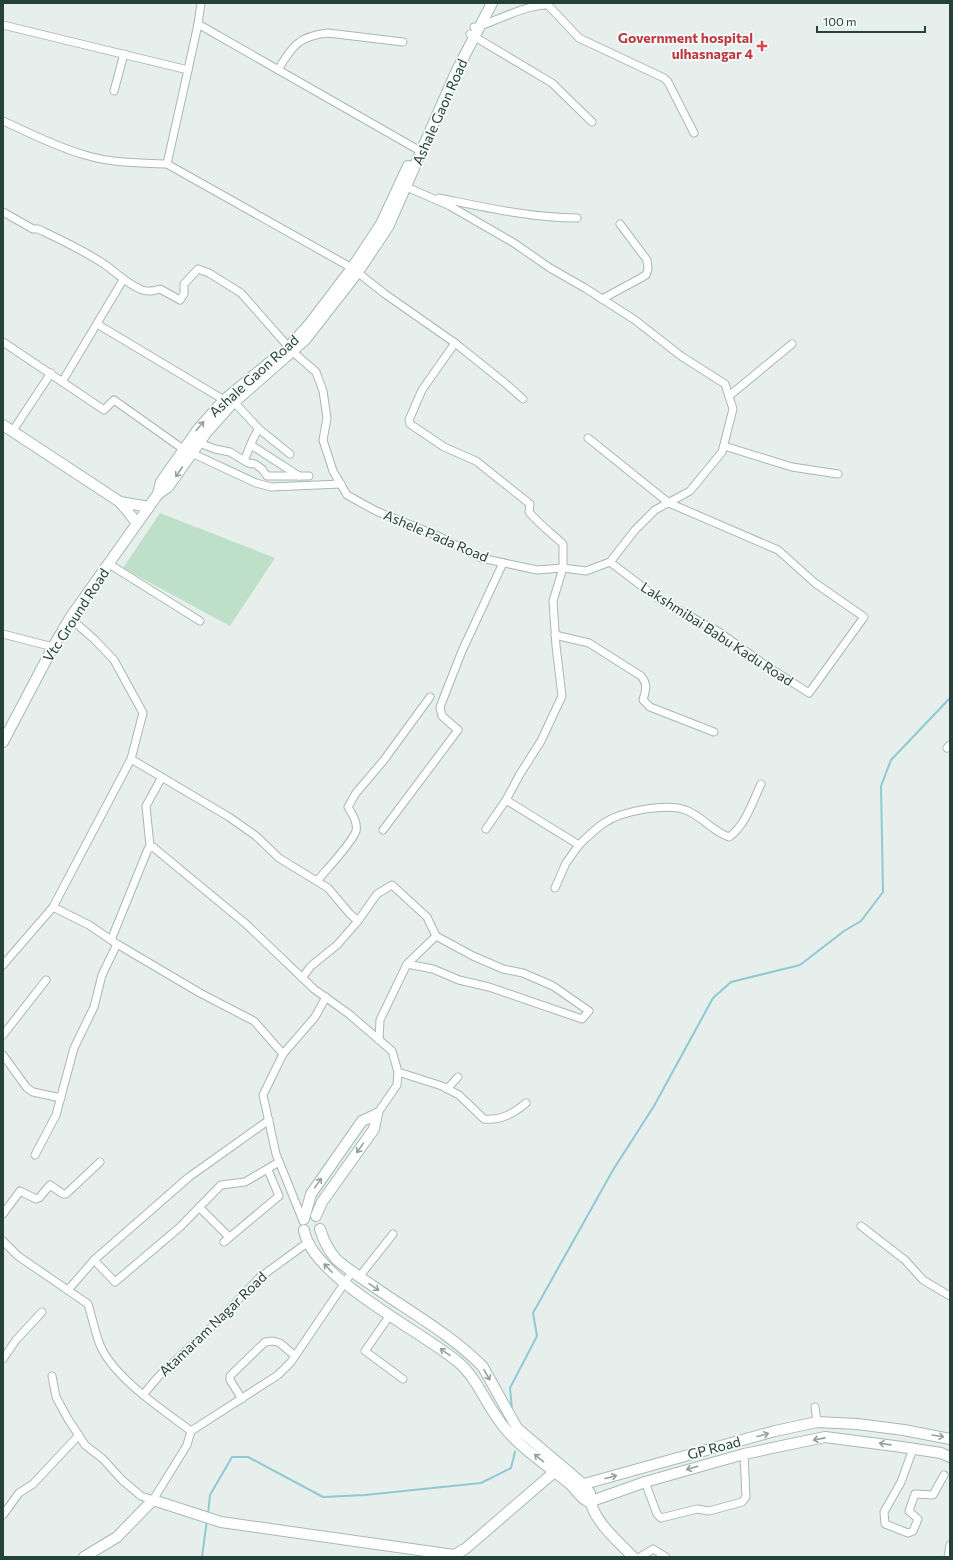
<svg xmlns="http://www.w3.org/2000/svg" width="953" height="1560" viewBox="0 0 953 1560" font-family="Commissioner,sans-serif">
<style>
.green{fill:#bfe0c8}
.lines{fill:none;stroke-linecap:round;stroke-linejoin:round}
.stream{stroke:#8ec9d4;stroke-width:2}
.street-casing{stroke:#a8b8b2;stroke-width:9}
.secondary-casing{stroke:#a4bbb3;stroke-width:12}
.street{stroke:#fff;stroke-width:7}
.secondary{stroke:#fff;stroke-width:10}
.oneway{stroke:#92a09c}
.health-dot{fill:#e0444e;stroke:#f7fbf9;stroke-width:1.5}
.labels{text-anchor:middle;stroke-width:3.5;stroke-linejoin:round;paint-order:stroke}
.health-label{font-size:14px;font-weight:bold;fill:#be3a42;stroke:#f7fbf9;text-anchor:end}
.street-label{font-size:14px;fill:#24423a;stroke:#f7fbf9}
</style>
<rect width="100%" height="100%" fill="#e6efeb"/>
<polygon class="green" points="160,513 275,558 230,626 123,568"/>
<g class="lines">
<g class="stream">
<polyline points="512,1409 510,1388 537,1336 533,1313 613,1170 654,1106 713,998 731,982 800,965 844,931 861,921 883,892 881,786 891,760 950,698"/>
<polyline points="208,1514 210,1495 232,1457 248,1457 323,1497 365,1495 481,1483 511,1468 515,1452"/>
<polyline points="202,1557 207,1520"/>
</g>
<g class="street-casing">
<g id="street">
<polyline points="198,24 201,3"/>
<polyline points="3,25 188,70 198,24 422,152"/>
<path d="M474,27h4c19,-7 51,-23 70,-22l31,33 85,40 4,4 26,51"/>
<polyline points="470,34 552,83 592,122"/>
<polyline points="188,70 167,164 352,268 385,294 455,343 505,383 523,399"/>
<path d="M278,70c14,-24 21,-34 50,-37l75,9"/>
<polyline points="114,91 124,54"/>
<path d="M3,121c27,12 53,26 82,34 26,8 54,8 82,9"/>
<polyline points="402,185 450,206 514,243 550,268 585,288 635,320 681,356 725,384 733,409 722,452 690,491 655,510 635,530 610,562"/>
<path d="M439,198c45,9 92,20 138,20"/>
<path d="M3,212l30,17h5c23,11 45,21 66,35 13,9 23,20 38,26 7,2 11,1 18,-1l20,11 4,-6v-10l14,-15 11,4 32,20 52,59 23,20 7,19 4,27 -4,22 10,31 14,24 29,16 62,25 43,22 56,12 26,-2 23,3 24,-9"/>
<polyline points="602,299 639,279 646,275 648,269 647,260 620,224"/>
<polyline points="97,324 224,400"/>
<polyline points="3,342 104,410 114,400 183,449 256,483 271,487 341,484"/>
<path d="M455,343l-33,47 -13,30 1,4 34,23 32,14 54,43 -1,8c9,11 23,22 34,32v24l-10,33 3,45 6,50 -21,45 -21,33 -14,26 73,45 -13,18 -11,25"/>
<polyline points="62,382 123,280"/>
<polyline points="729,396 792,344"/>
<path d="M234,402l25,27c-8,10 -9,20 -15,31"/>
<polyline points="259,429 290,454"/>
<polyline points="12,432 51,373"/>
<polyline points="588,438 669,503 778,550 815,583 864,617 809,693 768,667 719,632 660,600 610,562"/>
<polyline points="199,443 215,449 230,452 248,463 255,464 262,469 267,476 309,476"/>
<polyline points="251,445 299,476"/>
<polyline points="724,446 792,467 838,474"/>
<polyline points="109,564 200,621"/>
<polyline points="3,634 53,647"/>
<path d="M555,635l34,8 52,33c7,8 5,14 2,24l7,7 64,25"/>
<polyline points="947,748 950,745"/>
<polyline points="131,759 229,817 256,836 279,858 328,888 350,914 358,921"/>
<polyline points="486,829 506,800"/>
<polyline points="383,830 458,730 442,716 440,707 462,651 503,563"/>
<path d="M579,845c8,-8 16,-16 25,-22 18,-12 64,-21 84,-12 14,6 26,21 41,26 16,-11 24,-36 32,-53"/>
<polyline points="150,846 146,806 162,777"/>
<path d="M317,881c9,-11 35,-38 39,-50 2,-9 -4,-17 -8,-24l8,-14 28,-33 46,-63"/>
<polyline points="53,907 89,925 114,942"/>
<polyline points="111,940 148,849 153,847 246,924 314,989 349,1014 392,1051 398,1072 397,1085 377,1114"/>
<polyline points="3,965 53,907 131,759 143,713 114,660 95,640 70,618"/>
<polyline points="302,978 311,966 337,945 358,921 377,894 392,885 427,917 436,936"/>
<polyline points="3,1035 46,980"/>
<polyline points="379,1040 380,1020 407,964 436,936 473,956 503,969 523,973 553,986 589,1011 582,1019 489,987 459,980 433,969 407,964"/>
<polyline points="3,1055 27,1088 33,1092 61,1098"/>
<path d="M398,1072l44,14 17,9 25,24c17,2 30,-6 42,-16"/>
<polyline points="447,1089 458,1077"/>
<polyline points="35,1155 56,1115 74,1048 94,1007 102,975 117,944 200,993 254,1021 283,1054"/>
<polyline points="199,1207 229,1237"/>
<polyline points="3,1214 20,1191 36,1199 39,1198 50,1185 63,1194 66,1194 100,1162"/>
<polyline points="303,1221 276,1154 263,1095 283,1054 315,1017 326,997"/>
<polyline points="861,1226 905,1260 923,1280 950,1296"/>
<path d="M3,1241l15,15 70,48c4,13 7,28 12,41 14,33 63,65 91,86l-4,14 -34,55 -12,-4 -19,-16 -19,-21 -18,-14 -17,-26 -12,-22 -4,-21"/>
<polyline points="224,1242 279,1196 268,1170"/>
<polyline points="94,1260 115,1282 180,1227 221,1185 245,1182 279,1162"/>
<polyline points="359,1277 393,1234"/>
<polyline points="68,1290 94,1260 189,1177 269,1120"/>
<polyline points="390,1315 365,1351 403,1379"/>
<polyline points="3,1359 16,1340 42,1312"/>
<polyline points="143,1395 158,1377 221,1318 259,1278 307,1243"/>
<polyline points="242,1399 230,1380 230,1376 265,1342 273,1341 280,1343 295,1356"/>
<polyline points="815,1407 817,1422"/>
<polyline points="191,1431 278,1375 291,1362 352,1272"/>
<polyline points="913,1449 901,1482 884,1512 885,1524 908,1533 913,1531 918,1519 909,1511 915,1494 933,1495 944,1475"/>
<polyline points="645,1482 657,1514 661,1518 697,1509 709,1511 742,1502 746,1497 744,1454"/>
<polyline points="3,1515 19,1493 33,1484 79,1435"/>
<polyline points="640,1557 653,1549 666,1557"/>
<polyline points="948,1557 950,1545"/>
</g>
</g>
<g class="secondary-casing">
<g id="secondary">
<polyline points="286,350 311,322 352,268 381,224 408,166"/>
<polyline points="3,425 120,502 137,523"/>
<polyline points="158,494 161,482 199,428 224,400 270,362"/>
<polyline points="120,502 149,507"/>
<polyline points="3,742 53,647 70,618 158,494 168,487 206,433 231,405 305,340 358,272 388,227 457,70 492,3"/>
<polyline points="316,1216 322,1202 374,1129 377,1114"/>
<polyline points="304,1219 311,1194 362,1121 377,1114"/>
<path d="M320,1229c3,10 9,22 16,30 11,10 24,18 37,27 37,26 79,49 110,81l34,61 66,56 7,9c-2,24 28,48 43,64"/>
<path d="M304,1230c7,47 117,101 154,132 18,15 26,38 40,57 17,26 48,45 72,65 7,7 10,14 19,18"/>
<polyline points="577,1486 775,1431 817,1422 857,1424 904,1430 950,1439"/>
<polyline points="589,1502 645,1482 744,1454 825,1437 902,1447 941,1453 950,1457"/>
<polyline points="454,1555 465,1549 559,1468"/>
<polyline points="84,1557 117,1537 153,1500 221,1522 454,1555 455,1557"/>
</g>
</g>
<use href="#street" class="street"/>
<use href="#secondary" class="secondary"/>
</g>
<defs><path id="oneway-shaft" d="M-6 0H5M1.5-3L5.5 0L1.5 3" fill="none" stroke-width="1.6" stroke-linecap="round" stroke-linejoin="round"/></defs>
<g class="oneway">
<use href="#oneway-shaft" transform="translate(200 426) rotate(-50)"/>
<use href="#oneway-shaft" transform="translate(179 472) rotate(124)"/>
<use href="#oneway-shaft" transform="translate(360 1148) rotate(125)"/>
<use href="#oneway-shaft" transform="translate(318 1183) rotate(-55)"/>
<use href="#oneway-shaft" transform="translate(328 1268) rotate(-134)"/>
<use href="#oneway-shaft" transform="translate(374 1287) rotate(35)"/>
<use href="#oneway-shaft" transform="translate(445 1352) rotate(-145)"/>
<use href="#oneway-shaft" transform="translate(487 1375) rotate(60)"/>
<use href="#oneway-shaft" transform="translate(763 1435) rotate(-15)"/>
<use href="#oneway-shaft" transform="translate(938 1436) rotate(9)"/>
<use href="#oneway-shaft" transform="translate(819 1439) rotate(169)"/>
<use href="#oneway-shaft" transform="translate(885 1444) rotate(-172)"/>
<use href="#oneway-shaft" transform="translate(539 1458) rotate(-141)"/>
<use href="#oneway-shaft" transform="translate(692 1468) rotate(164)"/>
<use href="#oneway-shaft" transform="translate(611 1477) rotate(-15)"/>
</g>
<path class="health-dot" d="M760 40h4v4h4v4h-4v4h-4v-4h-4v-4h4z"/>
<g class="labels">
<g class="health-label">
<text x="753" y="43">Government hospital<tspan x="753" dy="16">ulhasnagar 4</tspan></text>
</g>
<g class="street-label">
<text transform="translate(440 112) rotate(-66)" y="5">Ashale Gaon Road</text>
<text transform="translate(254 376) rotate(-42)" y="5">Ashale Gaon Road</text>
<text transform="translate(436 536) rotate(23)" y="5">Ashele Pada Road</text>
<text transform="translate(76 615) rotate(-57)" y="5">Vtc Ground Road</text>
<text transform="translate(717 634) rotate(33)" y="5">Lakshmibai Babu Kadu Road</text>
<text transform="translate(213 1324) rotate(-44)" y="5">Atamaram Nagar Road</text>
<text transform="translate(714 1448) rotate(-15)" y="5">GP Road</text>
</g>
</g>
<rect width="953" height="1560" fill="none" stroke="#24423a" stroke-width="8"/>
<path d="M817 26v6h108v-6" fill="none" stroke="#24423a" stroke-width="2"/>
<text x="823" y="26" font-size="12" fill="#24423a" stroke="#f7fbf9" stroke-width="3" paint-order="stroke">100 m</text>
</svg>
